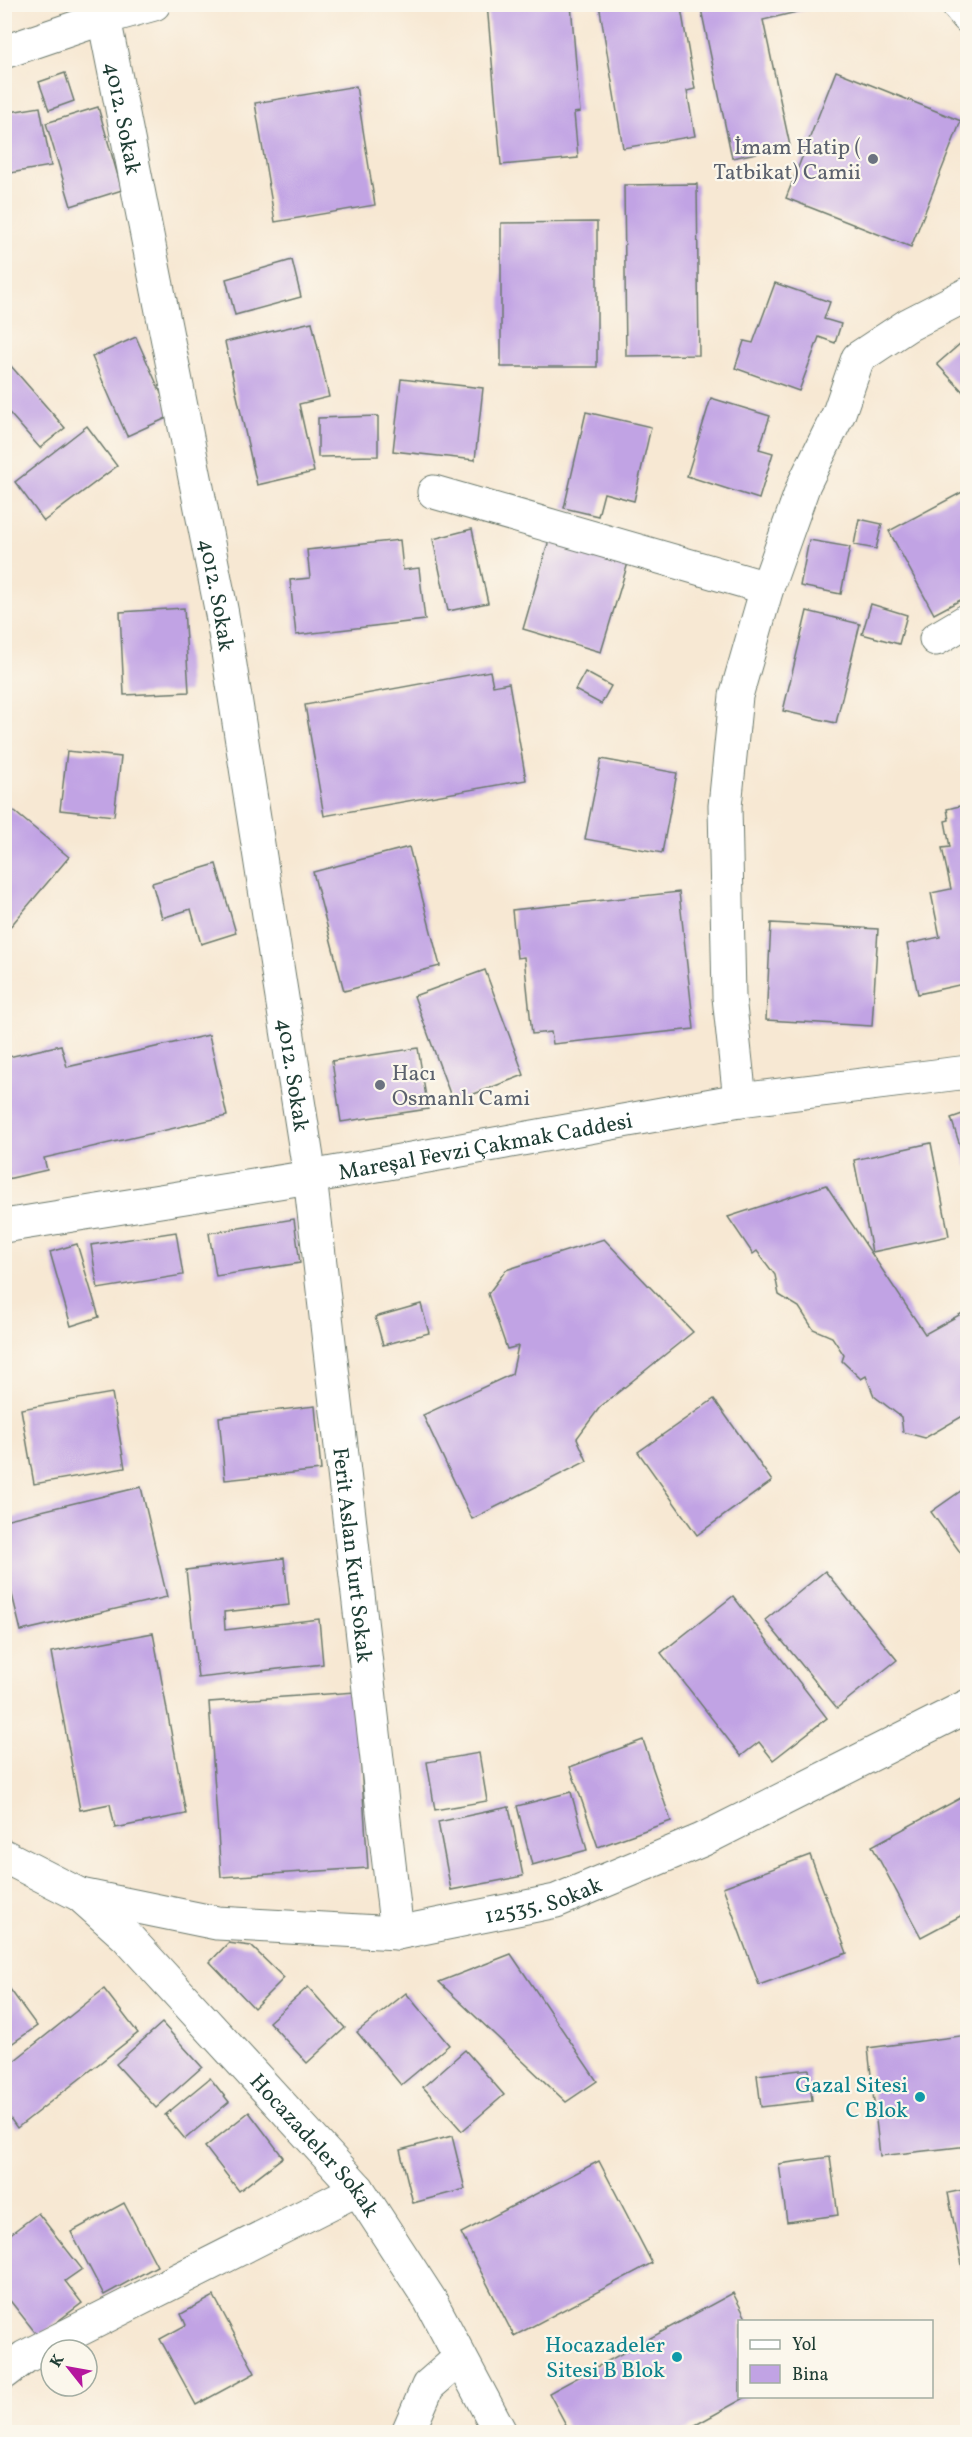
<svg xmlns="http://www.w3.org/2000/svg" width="972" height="2437" viewBox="0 0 972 2437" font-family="Vollkorn,serif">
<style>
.building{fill:#c1a3e4}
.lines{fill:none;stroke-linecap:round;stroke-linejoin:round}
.minor-casing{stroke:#6b796c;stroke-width:35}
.minor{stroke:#fff;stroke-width:33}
.worship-dot{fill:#6b7280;stroke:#fbf7ec;stroke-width:2}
.culture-dot{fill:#0f9aa8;stroke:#fbf7ec;stroke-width:2}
.labels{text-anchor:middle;stroke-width:4.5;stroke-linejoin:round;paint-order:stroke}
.street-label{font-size:22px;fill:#1f3d34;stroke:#fbf7ec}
.worship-label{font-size:22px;fill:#5b616d;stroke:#fbf7ec;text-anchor:end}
.culture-label{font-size:22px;fill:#0d838f;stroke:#fbf7ec;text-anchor:end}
</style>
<rect width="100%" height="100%" fill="#fbf7ec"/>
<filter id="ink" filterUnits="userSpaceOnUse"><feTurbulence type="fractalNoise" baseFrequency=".0167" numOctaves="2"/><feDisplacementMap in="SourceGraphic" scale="12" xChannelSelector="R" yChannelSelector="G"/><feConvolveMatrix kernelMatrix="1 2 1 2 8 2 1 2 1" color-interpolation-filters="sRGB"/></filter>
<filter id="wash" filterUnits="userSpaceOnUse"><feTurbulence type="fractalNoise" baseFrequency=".008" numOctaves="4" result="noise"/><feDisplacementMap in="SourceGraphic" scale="24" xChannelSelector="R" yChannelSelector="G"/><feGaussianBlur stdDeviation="1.35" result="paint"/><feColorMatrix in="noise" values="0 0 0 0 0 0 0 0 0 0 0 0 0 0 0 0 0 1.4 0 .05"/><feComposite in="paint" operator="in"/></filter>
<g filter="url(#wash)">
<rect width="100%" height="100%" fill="#f7e8d3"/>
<g id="blocks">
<g class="building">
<polygon points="487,4 571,4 580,112 574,113 578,158 501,165"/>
<polygon points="599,4 673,4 674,9 681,8 695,89 687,91 695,136 623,148"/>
<polygon points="700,4 830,4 763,20 790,146 732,158"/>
<polygon points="836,71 961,121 911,247 786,198"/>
<polygon points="65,73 74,101 49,110 39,82"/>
<polygon points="356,86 375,205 275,222 255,103"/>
<polygon points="40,107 51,166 4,174 4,113"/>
<polygon points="98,107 122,190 71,206 46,123"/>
<polygon points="697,184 699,355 626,356 624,185"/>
<polygon points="597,222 597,367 501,367 501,223"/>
<polygon points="292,260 301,297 235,315 226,279"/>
<polygon points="775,283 830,302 824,319 841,324 835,343 819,337 799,391 735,368 744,341 753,343"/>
<polygon points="312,322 329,397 299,404 314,472 257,485 225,342"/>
<polygon points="136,337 171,416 127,436 92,357"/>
<polygon points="968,337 968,397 937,364"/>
<polygon points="4,358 65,428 40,448 4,407"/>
<polygon points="401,379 483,388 475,460 393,451"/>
<polygon points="711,398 770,416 759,449 773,453 759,499 687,476"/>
<polygon points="586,412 651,427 634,501 604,493 598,516 564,508"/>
<polygon points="378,416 378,456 318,457 318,418"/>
<polygon points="87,426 117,466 44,521 15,482"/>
<polygon points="968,489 968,596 934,614 889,531"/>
<polygon points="859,519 882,524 876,549 854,545"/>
<polygon points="472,529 488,603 448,611 433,539"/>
<polygon points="400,540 403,570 419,568 425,620 296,635 290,580 310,578 307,550"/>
<polygon points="549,540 628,563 601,652 523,629"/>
<polygon points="809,540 850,547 841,594 800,586"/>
<polygon points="871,604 907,615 899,644 862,634"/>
<polygon points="184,608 189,692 124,695 120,612"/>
<polygon points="807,611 860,624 836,723 783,711"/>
<polygon points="490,671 493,686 509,683 526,780 324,816 305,705"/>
<polygon points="585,672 611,686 601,704 575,690"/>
<polygon points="67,751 121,757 114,816 60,810"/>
<polygon points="601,759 677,773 662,853 585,839"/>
<polygon points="4,803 69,857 4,934"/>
<polygon points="968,804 968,983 918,994 907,944 940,937 931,893 951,889 942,848 950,847 945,821 949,820 947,809"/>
<polygon points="409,847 440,966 344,991 313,872"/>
<polygon points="216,864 236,933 201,944 191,909 162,918 152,883"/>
<polygon points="679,892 694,1029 553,1044 551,1032 532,1034 524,957 517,958 512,910"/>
<polygon points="771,923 878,929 872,1026 766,1020"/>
<polygon points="485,970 524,1075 453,1102 414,996"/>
<polygon points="209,1035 227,1116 44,1158 47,1170 7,1179 4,1168 4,1118 10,1116 4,1092 4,1058 61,1045 67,1067"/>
<polygon points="418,1048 428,1109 341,1122 332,1061"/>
<polygon points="968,1112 968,1167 967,1167 951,1118"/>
<polygon points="931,1143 949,1236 872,1252 854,1160"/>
<polygon points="826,1185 925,1334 968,1310 968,1413 925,1438 903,1432 901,1417 874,1396 866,1376 861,1379 842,1361 844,1355 832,1337 813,1329 799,1307 779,1295 775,1275 757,1251 753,1254 728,1217"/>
<polygon points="294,1219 300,1263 216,1276 209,1233"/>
<polygon points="176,1232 183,1275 98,1289 91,1245"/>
<polygon points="604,1239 693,1332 600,1407 577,1438 587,1461 472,1519 423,1415 512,1374 518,1346 507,1349 488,1294 506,1270"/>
<polygon points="77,1244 99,1317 71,1326 50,1252"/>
<polygon points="421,1304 429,1333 383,1345 375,1317"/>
<polygon points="112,1393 125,1468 34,1484 21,1409"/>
<polygon points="714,1399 772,1481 697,1535 638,1452"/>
<polygon points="315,1406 321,1470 225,1480 219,1417"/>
<polygon points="968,1486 968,1563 931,1512"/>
<polygon points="141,1487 167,1597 21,1631 4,1562 4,1520"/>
<polygon points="284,1558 289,1605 224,1612 225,1630 319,1619 323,1664 198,1678 186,1570"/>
<polygon points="825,1571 897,1660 837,1708 765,1620"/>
<polygon points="733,1596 827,1718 773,1760 759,1742 741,1756 661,1653"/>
<polygon points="153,1633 186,1814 115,1828 110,1804 80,1810 51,1652"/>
<polygon points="356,1692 368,1868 221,1877 209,1702"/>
<polygon points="643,1740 671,1821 598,1847 570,1767"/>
<polygon points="479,1753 487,1801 435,1810 427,1762"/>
<polygon points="571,1792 587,1850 532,1865 517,1806"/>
<polygon points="968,1794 968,1912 921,1937 872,1846"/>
<polygon points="509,1807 523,1876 451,1890 438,1822"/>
<polygon points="810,1855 847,1953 759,1985 723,1887"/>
<polygon points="228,1943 251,1946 284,1978 254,2008 210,1962"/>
<polygon points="511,1954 597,2081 566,2102 439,1982"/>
<polygon points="4,1981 37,2026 4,2049"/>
<polygon points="308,1987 345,2028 307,2063 269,2022"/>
<polygon points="104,1989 138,2033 17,2128 5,2111 5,2068"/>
<polygon points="406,1993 449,2045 401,2085 357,2032"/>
<polygon points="162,2023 202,2067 156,2108 116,2064"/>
<polygon points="968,2035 968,2146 880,2156 868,2048"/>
<polygon points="465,2050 504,2095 462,2131 423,2087"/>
<polygon points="809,2069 812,2101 761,2107 757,2075"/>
<polygon points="210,2078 229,2102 185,2139 165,2115"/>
<polygon points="249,2112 283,2157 239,2191 205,2147"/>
<polygon points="452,2136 465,2189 413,2203 400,2150"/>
<polygon points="830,2157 838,2215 787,2222 779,2164"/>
<polygon points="599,2161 652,2263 514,2336 461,2233"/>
<polygon points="968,2189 968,2285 966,2285 948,2193"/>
<polygon points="124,2203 157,2266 104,2295 71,2232"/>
<polygon points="38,2213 82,2269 65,2281 82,2303 38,2336 4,2293 4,2239"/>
<polygon points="733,2293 748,2322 740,2322 740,2396 748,2396 683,2432 570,2432 549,2393"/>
<polygon points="214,2296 255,2373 196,2405 160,2339 186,2325 181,2314"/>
</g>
</g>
</g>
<g filter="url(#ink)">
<use href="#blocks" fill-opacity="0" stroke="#6b796c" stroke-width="1.5"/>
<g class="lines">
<g class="minor-casing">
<g id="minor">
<polyline points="957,4 968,17"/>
<path id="s1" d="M104,18l118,596 88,563 87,756"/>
<polyline points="4,52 104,18 154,4"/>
<polyline points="434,492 767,588"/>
<polyline points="936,639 968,620"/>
<polyline points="740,1100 729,997 725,806 736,696 767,588 804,484 839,413 858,358 908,325 968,294"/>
<path id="s2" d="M4,1226l306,-49 430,-77 228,-28"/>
<path id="s3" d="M4,1856l76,39 47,42 231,252 72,111 70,132"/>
<path id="s4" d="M80,1895l137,28 180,10 159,-32 146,-61 266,-134"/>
<polyline points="4,2373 25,2357 358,2189"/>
<polyline points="408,2432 428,2386 460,2358"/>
</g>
</g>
<use href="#minor" class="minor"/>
</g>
</g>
<g class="worship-dot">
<circle cx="873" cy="159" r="6"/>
<circle cx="380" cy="1085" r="6"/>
</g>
<g class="culture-dot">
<circle cx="920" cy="2097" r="6"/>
<circle cx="677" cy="2357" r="6"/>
</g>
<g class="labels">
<g class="street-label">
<text dy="8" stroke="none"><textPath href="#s1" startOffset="102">4012. Sokak</textPath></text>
<text dy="8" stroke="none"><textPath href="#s1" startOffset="588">4012. Sokak</textPath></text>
<text dy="8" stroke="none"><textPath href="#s1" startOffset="1074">4012. Sokak</textPath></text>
<text dy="8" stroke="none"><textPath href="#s2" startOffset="488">Mareşal Fevzi Çakmak Caddesi</textPath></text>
<text dy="8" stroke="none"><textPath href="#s1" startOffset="1558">Ferit Aslan Kurt Sokak</textPath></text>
<text dy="8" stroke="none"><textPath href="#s4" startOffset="470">12535. Sokak</textPath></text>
<text dy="8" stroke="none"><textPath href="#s3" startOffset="429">Hocazadeler Sokak</textPath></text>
</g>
<g class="worship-label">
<text x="861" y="154">İmam Hatip (<tspan x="861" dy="25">Tatbikat) Camii</tspan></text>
<text x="392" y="1080" text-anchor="start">Hacı<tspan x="392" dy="25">Osmanlı Cami</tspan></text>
</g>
<g class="culture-label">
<text x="908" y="2092">Gazal Sitesi<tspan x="908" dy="25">C Blok</tspan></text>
<text x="665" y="2352">Hocazadeler<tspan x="665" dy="25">Sitesi B Blok</tspan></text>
</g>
</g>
<rect width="972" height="2437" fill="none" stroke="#fbf7ec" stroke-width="24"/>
<rect x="738" y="2320" width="195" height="78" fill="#fbf7ec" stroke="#a3ada2" stroke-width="1.5"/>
<rect x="750" y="2340" width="30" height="9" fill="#ffffff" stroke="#a3ada2" stroke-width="1.5"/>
<text x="792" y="2350" font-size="18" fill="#1f3d34">Yol</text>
<rect x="750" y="2365" width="30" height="18" fill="#c1a3e4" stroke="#a3ada2" stroke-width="1.5"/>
<text x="792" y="2380" font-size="18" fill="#1f3d34">Bina</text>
<g transform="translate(69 2368) rotate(301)"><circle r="28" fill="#fbf7ec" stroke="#a3ada2" stroke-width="1.5"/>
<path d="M0-4.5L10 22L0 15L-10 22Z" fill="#b5179e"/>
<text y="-9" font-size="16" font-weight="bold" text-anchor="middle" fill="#1f3d34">K</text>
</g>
</svg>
